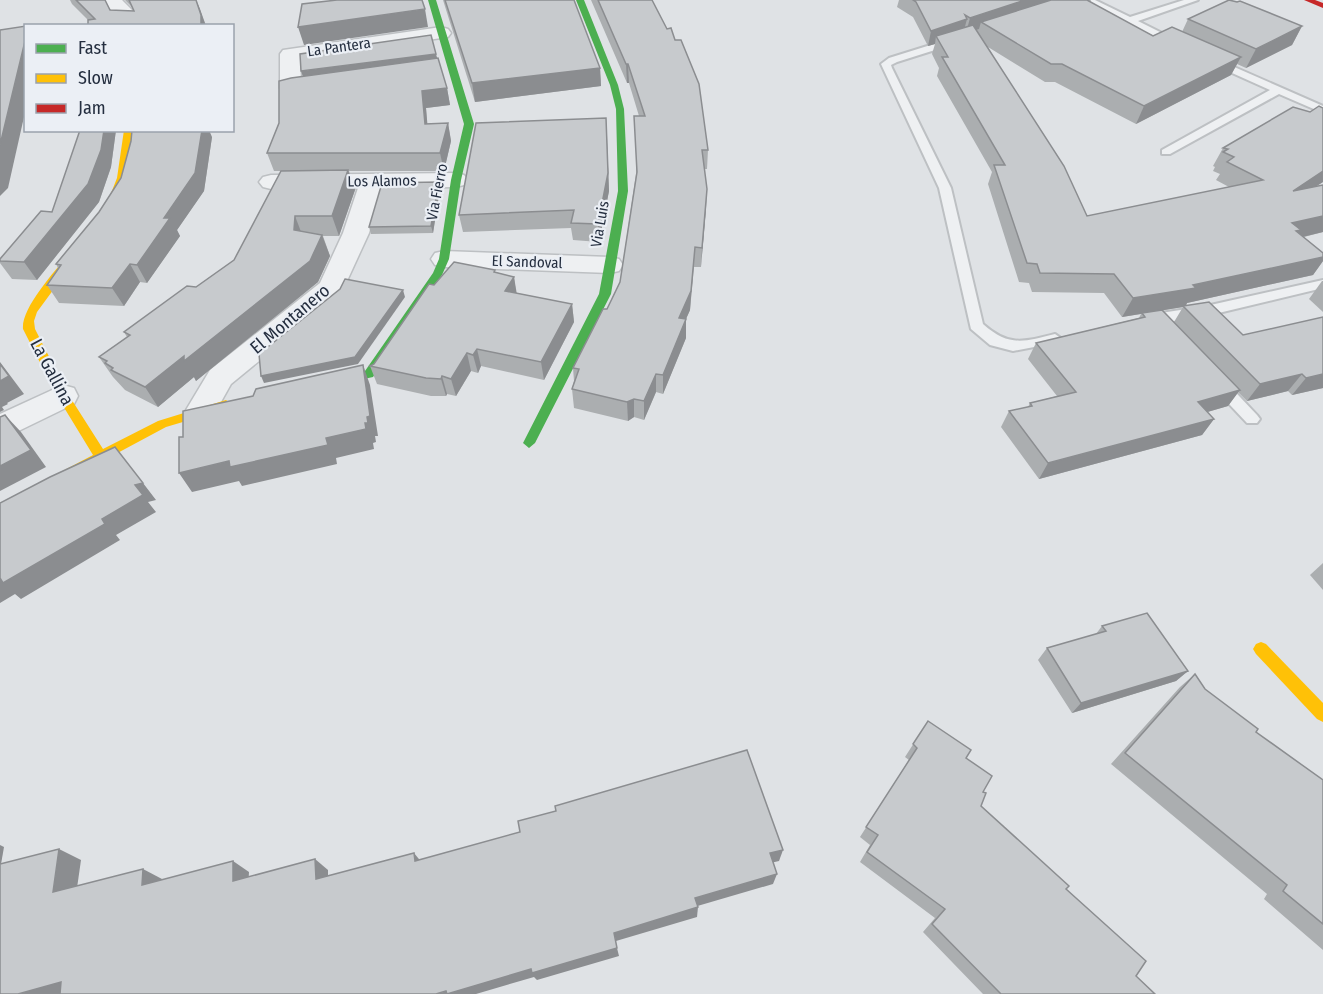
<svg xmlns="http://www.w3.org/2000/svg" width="1323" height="994" viewBox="0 0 1323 994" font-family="'Fira Sans Condensed',sans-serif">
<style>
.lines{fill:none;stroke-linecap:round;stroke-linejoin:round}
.lane-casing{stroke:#bdc0c3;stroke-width:4}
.street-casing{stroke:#bdc0c3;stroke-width:3}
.lane{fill:#eef0f2;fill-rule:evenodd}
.street{fill:#eef0f2;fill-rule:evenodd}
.fast{fill:#4caf50;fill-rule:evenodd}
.slow{fill:#ffc107;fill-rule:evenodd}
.jam{fill:#c62828;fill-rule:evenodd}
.wall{fill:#abaeb0;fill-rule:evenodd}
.shaded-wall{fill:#8b8d90}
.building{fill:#c7cacd;stroke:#8b8d90;stroke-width:1.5}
.labels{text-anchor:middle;stroke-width:4.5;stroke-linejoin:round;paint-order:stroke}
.far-street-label{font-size:15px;fill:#242e3f;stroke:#ebeff5}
.street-label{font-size:18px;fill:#242e3f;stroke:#ebeff5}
</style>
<rect width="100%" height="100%" fill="#dfe2e5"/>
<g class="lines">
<g class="lane-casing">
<g id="lane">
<polygon points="1083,0 1095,0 1130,17 1184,0 1198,0 1138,21 1180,42 1181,44 1176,47"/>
<path d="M953,38l4,1v4l-60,19 -6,3 1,3 59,120 32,136c26,23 40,18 72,10l7,5 -2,3 -47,9 -23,-6 -19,-16 -32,-141 -58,-124 8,-6z"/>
<polygon points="1216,59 1323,106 1323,113 1279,94 1170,154 1162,154 1162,150 1270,90 1212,64 1211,62"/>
<polygon points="1323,280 1323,288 1206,316 1148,325 1141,320 1148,315 1206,306"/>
<polygon points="1218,378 1223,379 1257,415 1260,419 1257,423 1247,423 1213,387 1211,383 1213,379"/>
</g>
</g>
<g class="street-casing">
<g id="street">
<polygon points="102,0 122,0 132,10 140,26 120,26 114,13"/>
<path d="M441,27l7,2 3,4 -3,4 -148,22 1,21 23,-2 8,1 3,5 -3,5c-15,3 -34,7 -49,4l-3,-5v-34l3,-4z"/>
<polygon points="456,173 464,175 468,180 464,185 456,187 382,188 369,233 341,294 231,384 212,418 201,421 190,418 186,410 210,370 320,283 343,233 358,188 271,189 263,187 259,182 263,177 271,175"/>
<polygon points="444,251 610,257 619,259 623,265 619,271 610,273 444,267 435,265 431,259 435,253"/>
<polygon points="63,385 74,388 78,396 74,404 0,440 0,414"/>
</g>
</g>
<use href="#lane" class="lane"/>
<use href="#street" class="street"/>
<g class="fast">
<polygon points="428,0 436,0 474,124 461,180 449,259 442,275 373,377 323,388 319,387 317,384 319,381 365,371 433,273 439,259 451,180 464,124"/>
<polygon points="576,0 584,0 618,85 624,109 628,191 611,294 535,443 529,448 523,443 599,294 618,191 616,109 610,85"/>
</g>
<g class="slow">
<path d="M124,130h10c-3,18 -7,72 -23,79l-5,-3 11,-28z"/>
<path d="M76,249l5,3 -44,60 -3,9 1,8 33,65 35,55 55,-28 68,-21 6,5 -2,3 -64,19 -166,89v-12l93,-49 -36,-59 -34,-67c-2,-22 35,-61 49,-79z"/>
<polygon points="1261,642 1266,644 1323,703 1323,722 1317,719 1256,654 1253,649 1256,644"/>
</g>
<polygon class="jam" points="1304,0 1315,0 1323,3 1323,8"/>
</g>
<g class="wall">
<polygon points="70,0 105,0 110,10 134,11 132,7 125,0 196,0 206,26 88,26 88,20 72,4"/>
<polygon points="443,0 574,0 600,68 601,86 475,102"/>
<polygon points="591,0 652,0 708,150 707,169 704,169 706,208 701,267 694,267 690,310 686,319 686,338 663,394 656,392 644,420 634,417 628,421 574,408 572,389 574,381 573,368 607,309 620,282 636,174 639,116 629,83 627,83"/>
<path d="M899,0h192l-1,2 63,34 29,-4 6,-13 114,7 -10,19 -46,23 -9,-4 -6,11 -95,49 -81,-42h-10l-57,-35 99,169 142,-29 -13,-7 4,-6 -7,-3 2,-4 -2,-1 10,-18 87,-36 13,-4v74l-7,4 7,-1v47l-19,5 19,16v8l-10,14 -126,28 -1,3 57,29 80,53 -31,7 -4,-4 -41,10 -9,-9 -10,14 -21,6 7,7 -12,16 -163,44 -38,-52 8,-16 19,-4 2,-4 27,-7 -29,-37 8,-16 103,-25 2,-4 -19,3 -18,-24 -72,-1 -3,-9 -10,-1 -31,-98 4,-12 -55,-96 2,-8 -7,-14 3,-10 -7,2 -15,-29 -16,-10zM1183,307l-9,15 -11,-12z"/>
<polygon points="437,58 447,88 450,105 426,108 427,124 448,123 451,141 444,171 349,171 355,190 339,236 323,236 330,256 318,282 196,381 194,377 158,407 125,390 113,377 99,357 127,337 124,332 196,287 234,260 285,171 274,171 267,153"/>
<polygon points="80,130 116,130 111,167 99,202 37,280 12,279 0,263 0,259 52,212"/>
<polygon points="607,136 609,191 599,242 573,240 571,228 463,232 459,215"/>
<polygon points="212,137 204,191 177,230 180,236 147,283 140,282 124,306 59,303 47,285 58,268 56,264 99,212 121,178 131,141"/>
<polygon points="440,189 433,233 371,234 369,227"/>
<polygon points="495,272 514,277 516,293 572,304 574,322 544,380 481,366 478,373 471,371 456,396 447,394 446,396 431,396 377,384 370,366 374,364 434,285"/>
<polygon points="1322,281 1323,281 1323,312 1309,299"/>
<polygon points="1323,563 1323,590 1310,575"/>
<polygon points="1102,626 1188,671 1176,681 1072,713 1038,660 1047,648 1096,634"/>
<polygon points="1195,674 1205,689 1256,732 1323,780 1323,950 1264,899 1267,894 1111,764 1180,687"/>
<polygon points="928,721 966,758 983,792 981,806 1066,889 1136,976 1155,994 983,994 923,932 935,918 860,862 870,845 860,837 909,760 905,757"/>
</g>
<g class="shaded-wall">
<polygon points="196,0 200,9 206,26 201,26"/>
<polygon points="1025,0 1066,0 981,22 979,29 966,33 970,18"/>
<polygon points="425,9 428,27 304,45 298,27"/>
<polygon points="967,19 963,34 936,36 935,44 928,46 931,31"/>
<polygon points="1302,26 1292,45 1246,68 1256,49"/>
<polygon points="26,37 26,108 8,188 0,196 0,145"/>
<polygon points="436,54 438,61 303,77 301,71"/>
<polygon points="1241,57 1231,75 1136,124 1144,106"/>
<polygon points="626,64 628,64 629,83 627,83"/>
<polygon points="600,68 601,86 475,102 472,83"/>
<polygon points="447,88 450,105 426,108 429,142 425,124 422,91"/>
<polygon points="606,118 609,191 599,242 598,224"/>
<polygon points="448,123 451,141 444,171 440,153"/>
<polygon points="104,130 116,130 111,167 99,202 37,280 24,262"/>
<polygon points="202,130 209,130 212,137 204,191 177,230 180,236 147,283 137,265 164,218"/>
<polygon points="348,170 355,190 339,236 332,216"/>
<polygon points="1323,171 1323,182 1280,210 1293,191"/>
<polygon points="439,182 440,189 433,233 431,226"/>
<polygon points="707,189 706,208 701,267 702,248"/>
<polygon points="295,216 303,237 294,230"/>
<polygon points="1323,216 1323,232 1294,239 1292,223"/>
<polygon points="322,235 330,256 318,282 196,381 194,377 158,407 145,387"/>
<polygon points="695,247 690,310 686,319 686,338 663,394 663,375 679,318"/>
<polygon points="1323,257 1323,261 1313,275 1187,303 1185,307 1183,306 1183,307 1122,317 1133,298"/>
<polygon points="130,264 140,282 124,306 112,288"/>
<polygon points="514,277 517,295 505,291"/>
<polygon points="403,290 405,297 358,364 264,383 261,376"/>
<polygon points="572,304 574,322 544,380 541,362"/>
<polygon points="477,349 481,366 478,373 473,355"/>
<polygon points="467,353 471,371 456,396 451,379"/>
<polygon points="0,362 24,394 7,403 8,404 2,407 4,410 0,412"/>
<polygon points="363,365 370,385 378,436 375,436 376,442 373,443 374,449 336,458 337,464 242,486 239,481 192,492 179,473 326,438 365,423"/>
<polygon points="656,374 656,392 644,420 644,401"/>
<polygon points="1302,374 1288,391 1247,401 1260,384"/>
<polygon points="1323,374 1323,388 1292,395 1306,378"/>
<polygon points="442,376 447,394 446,396 441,379"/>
<polygon points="1240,390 1228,406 1187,418 1198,402"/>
<polygon points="634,399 634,417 628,421 627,402"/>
<polygon points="5,415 21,432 46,467 0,491 0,466"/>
<polygon points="1214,419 1202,435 1039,479 1048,463"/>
<polygon points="143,483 156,500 148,502 156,512 116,535 120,540 21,599 15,594 0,603 0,577 102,519 135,485"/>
<polygon points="1188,671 1176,681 1072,713 1081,703"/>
<polygon points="0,845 4,847 0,870"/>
<polygon points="59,849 81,860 75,902 53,892"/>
<polygon points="783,850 779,861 766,864 770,853"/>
<polygon points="414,853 423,864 415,861"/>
<polygon points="315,859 328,870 328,889 316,879"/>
<polygon points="233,861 249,872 248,891 233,881"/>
<polygon points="143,869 162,879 161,894 142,885"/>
<polygon points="777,874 773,884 694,907 695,898"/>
<polygon points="698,907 697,917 616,941 614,933"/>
<polygon points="617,948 619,956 537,980 534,977 476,994 436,994 531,969"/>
<polygon points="61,982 65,994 18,994"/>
</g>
<g class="building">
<polygon points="76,0 105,0 110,10 134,11 129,0 196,0 201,15 201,26 88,26 88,20 95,19"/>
<polygon points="337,0 422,0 425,9 298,27 302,4"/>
<polygon points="445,0 574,0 600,68 472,83"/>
<polygon points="598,0 652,0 667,29 671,28 675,40 681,40 699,84 708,150 702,150 707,189 702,248 695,247 691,291 679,318 686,319 663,375 656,374 644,401 634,399 627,402 572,389 579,369 573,368 603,309 607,309 620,282 637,172 634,116 645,116 628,64 626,64"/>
<polygon points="913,0 1025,0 970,18 965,15 967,19 931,31 916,2"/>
<polygon points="1051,0 1087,0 1153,36 1172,27 1241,57 1144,106 1062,64 1051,64 981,22"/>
<polygon points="1229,0 1237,2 1240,1 1302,26 1256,49 1188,19"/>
<polygon points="973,25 1064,166 1087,216 1263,180 1227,162 1234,157 1223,152 1228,149 1223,148 1293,107 1310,112 1319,106 1323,108 1323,171 1293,191 1323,185 1323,216 1292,223 1301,230 1296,231 1323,253 1323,257 1193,285 1196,288 1133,298 1114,274 1040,273 1037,264 1027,263 994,165 1005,165 942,57 948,57 936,36"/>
<polygon points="26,26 26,37 0,145 0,30"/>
<polygon points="431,35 436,54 301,71 300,54"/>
<polygon points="438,58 447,88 422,91 425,124 448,123 440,153 267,153 279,123 279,81 291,78"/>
<polygon points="606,118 608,173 598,224 571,223 574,210 459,215 476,123"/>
<polygon points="80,130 104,130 101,150 88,184 24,262 0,261 0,259 41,211 52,212"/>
<polygon points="132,130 202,130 195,173 164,218 170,218 137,265 130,264 112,288 47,285 61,265 56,264 99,212 121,178 131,141"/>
<polygon points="348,170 332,216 295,216 294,230 322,235 310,261 184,361 184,356 145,387 111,370 113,368 105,363 107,361 99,357 130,335 124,332 187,286 196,287 234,260 281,171"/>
<polygon points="439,182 431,226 369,227 382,183"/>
<polygon points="454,262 495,270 494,272 514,277 505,291 572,304 541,362 477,349 473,355 467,353 451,379 442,376 441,379 426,378 370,366 374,364 429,284 434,285"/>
<polygon points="345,279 403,290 355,357 261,376 259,354 340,289"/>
<polygon points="1209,302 1243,335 1323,317 1323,374 1306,378 1302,374 1260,384 1183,306"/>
<polygon points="1162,310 1240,390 1198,402 1214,419 1048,463 1009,411 1032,406 1030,403 1076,392 1036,343 1145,317 1142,313"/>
<polygon points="0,364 9,376 0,381"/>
<polygon points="363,365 370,416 367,417 368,423 365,423 366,429 326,438 328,445 230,467 229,461 179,473 179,437 183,437 183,411 253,396 256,389"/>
<polygon points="5,415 31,450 0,466 0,417"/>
<polygon points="115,447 143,483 135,485 143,495 102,519 105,524 3,583 0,578 0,503 50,477"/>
<polygon points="1147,613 1188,671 1081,703 1047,648 1106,631 1102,626"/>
<polygon points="1195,674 1205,689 1258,729 1256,732 1323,780 1323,924 1283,891 1287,885 1125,753"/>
<polygon points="928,721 971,750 966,758 992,776 983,792 986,793 981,806 1069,886 1066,889 1146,961 1136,976 1155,994 1001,994 932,924 945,909 867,852 878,835 866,827 917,748 913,744"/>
<polygon points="747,750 783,850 770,853 777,874 695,898 698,907 614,933 617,948 532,973 531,969 447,994 446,991 436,994 60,994 61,982 18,994 0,994 0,864 59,849 53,892 143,869 142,885 233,861 233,881 315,859 316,879 414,853 415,861 520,832 518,821 556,811 555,806"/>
</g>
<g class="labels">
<g class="far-street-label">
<text transform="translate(339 47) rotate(-8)" y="5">La Pantera</text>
<text transform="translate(382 181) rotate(-1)" y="5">Los Alamos</text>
<text transform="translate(437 192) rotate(-79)" y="5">Via Fierro</text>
<text transform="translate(600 224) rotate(-80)" y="5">Via Luis</text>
<text transform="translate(527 262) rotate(2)" y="5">El Sandoval</text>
</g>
<g class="street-label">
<text transform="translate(290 319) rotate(-40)" y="6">El Montanero</text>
<text transform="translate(52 372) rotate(62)" y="6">La Gallina</text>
</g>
</g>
<rect x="24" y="24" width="210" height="108" fill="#ebeff5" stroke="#9ba2ac" stroke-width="1.5"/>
<rect x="36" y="44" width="30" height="9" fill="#4caf50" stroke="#9ba2ac" stroke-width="1.5"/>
<text x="78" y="54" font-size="18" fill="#242e3f">Fast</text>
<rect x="36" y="74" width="30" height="9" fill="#ffc107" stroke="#9ba2ac" stroke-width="1.5"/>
<text x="78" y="84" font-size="18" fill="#242e3f">Slow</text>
<rect x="36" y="104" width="30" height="9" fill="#c62828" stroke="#9ba2ac" stroke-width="1.5"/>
<text x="78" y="114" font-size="18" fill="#242e3f">Jam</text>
</svg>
